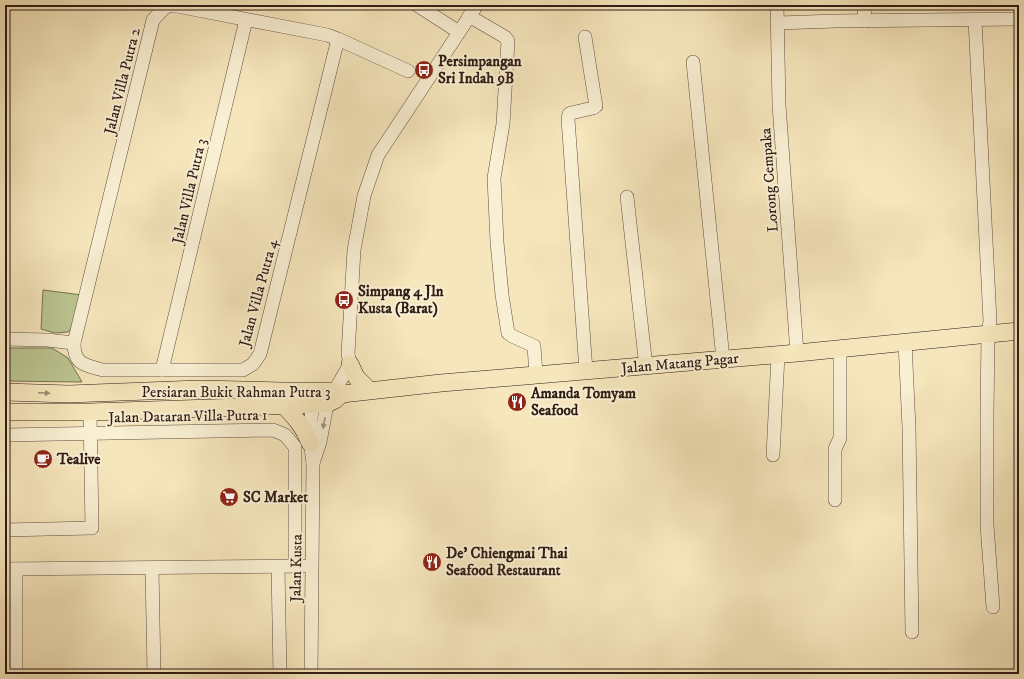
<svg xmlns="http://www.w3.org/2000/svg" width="1024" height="679" viewBox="0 0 1024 679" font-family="'IM FELL DW Pica',serif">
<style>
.green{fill:#bbc591;stroke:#757053}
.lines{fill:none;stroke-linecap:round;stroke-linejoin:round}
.minor-casing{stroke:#614e3f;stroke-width:14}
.major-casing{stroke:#2f1c15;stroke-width:18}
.minor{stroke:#f9efd3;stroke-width:13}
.major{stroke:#f6e6bc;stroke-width:17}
.oneway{fill:#9c8b71}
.oneway2{fill:#9e907e}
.labels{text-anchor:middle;stroke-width:4;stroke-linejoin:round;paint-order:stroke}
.poi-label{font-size:15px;font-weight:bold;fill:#2f1c15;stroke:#f9efd3;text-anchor:start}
.street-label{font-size:15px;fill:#2f1c15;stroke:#f9efd3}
</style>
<rect width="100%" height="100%" fill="#f6e6bc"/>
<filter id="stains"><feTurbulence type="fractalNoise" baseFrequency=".005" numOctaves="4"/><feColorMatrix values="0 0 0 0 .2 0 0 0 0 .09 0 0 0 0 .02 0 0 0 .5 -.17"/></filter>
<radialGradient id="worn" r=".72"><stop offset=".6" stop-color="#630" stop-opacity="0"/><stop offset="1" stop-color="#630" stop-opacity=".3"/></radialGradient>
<g class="green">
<polygon points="43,290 82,295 76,323 68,332 55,333 41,329"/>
<polygon points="5,348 52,348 68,358 82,382 5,381"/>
</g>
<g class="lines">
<g class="minor-casing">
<g id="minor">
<polyline points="417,5 459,32"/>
<polyline points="777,5 779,105 797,353"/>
<polyline points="864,5 865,21"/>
<polyline points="469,16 505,37 508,41 503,124 494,178 497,242 502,295 508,333 512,336 534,346 536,375"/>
<polyline points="975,20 990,321 988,335 987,415 987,525 993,607"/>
<polyline points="778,23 836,21 1019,19"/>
<polyline points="585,37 596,106 593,108 571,113 569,114 568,119 586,371"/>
<path d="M338,39l-78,315 -7,10 -10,6h-140c-18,-5 -29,-5 -29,-27l79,-323 11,-12 8,-3 155,30 11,4 70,32"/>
<polyline points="693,62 723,359"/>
<polyline points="627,197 646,367"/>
<polyline points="5,339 47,340 74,343"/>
<polyline points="905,342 909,428 912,632"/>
<polyline points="162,370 246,20"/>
<polyline points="5,435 273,430 285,435 295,447 295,566"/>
<polyline points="773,455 778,355"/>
<polyline points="313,463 320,442 327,404 350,364 348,354 354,250 364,196 378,155 477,5"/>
<polyline points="835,500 835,449 840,438 840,348"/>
<polyline points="5,530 92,528 90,412"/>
<polyline points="278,567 280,674"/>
<polyline points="152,568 154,674"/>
<polyline points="5,569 303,566"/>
<polyline points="16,674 16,569"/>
<path d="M311,674l2,-211c-3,-20 -6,-48 4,-65"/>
</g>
</g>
<g class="major-casing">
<g id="major">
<polyline points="350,364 356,377 369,390"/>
<polyline points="5,392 69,394 199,389 282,391 335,391 342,394"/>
<polyline points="342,394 441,383 797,353 1019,331"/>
<path d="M283,405c12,12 21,22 27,38"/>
<polyline points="5,412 90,412 327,404 335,400 342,394"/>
</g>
</g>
<use href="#minor" class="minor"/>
<use href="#major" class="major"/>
</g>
<defs><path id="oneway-solid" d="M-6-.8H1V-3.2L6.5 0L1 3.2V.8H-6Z"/></defs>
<use class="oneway" href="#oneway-solid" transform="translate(44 393) rotate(2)"/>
<use class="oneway2" href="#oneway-solid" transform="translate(324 423) rotate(101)"/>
<defs>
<g id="bus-disc" transform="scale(1)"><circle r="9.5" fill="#8f2418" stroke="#f9efd3"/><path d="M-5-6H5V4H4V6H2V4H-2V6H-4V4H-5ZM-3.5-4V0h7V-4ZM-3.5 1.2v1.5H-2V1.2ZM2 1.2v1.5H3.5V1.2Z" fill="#fff"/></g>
<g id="restaurant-disc" transform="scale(1)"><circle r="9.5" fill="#8f2418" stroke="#f9efd3"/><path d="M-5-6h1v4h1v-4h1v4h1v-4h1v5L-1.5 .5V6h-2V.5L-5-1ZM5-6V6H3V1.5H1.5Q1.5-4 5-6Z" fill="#fff"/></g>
<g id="cafe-disc" transform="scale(1)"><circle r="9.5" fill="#8f2418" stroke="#f9efd3"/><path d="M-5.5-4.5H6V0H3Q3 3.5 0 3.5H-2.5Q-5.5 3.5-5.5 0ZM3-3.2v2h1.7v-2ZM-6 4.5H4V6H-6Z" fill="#fff"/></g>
<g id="supermarket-disc" transform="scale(1)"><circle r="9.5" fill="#8f2418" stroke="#f9efd3"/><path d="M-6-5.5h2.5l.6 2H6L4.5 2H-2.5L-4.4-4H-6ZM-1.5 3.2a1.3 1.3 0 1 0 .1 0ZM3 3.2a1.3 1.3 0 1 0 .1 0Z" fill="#fff"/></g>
</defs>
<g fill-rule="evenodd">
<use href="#bus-disc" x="424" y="70"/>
<use href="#bus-disc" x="344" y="300"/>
<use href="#restaurant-disc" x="517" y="402"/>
<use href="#cafe-disc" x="43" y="459"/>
<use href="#supermarket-disc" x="229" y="497"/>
<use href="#restaurant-disc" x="432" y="562"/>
</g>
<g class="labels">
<g class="poi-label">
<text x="438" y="66">Persimpangan<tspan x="438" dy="17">Sri Indah 9B</tspan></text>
<text x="358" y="296">Simpang 4 Jln<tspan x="358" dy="17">Kusta (Barat)</tspan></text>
<text x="531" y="398">Amanda Tomyam<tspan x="531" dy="17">Seafood</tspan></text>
<text x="57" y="464">Tealive</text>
<text x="243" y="502">SC Market</text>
<text x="446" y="558">De' Chiengmai Thai<tspan x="446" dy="17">Seafood Restaurant</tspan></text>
</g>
<g class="street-label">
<text transform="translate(122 81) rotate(-76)" y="5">Jalan Villa Putra 2</text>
<text transform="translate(769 180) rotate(-94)" y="5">Lorong Cempaka</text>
<text transform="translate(189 191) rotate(-77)" y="5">Jalan Villa Putra 3</text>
<text transform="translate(258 293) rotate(-75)" y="5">Jalan Villa Putra 4</text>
<text transform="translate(680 363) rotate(-5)" y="5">Jalan Matang Pagar</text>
<text x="236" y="397">Persiaran Bukit Rahman Putra 3</text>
<text transform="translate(188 416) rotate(-1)" y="5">Jalan Dataran Villa Putra 1</text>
<text transform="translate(296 568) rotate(-89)" y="5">Jalan Kusta</text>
</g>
</g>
<rect width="1024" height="679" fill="none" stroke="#f6e6bc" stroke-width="20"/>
<rect x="6" y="6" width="1012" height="667" fill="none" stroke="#2f1c15" stroke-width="2"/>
<rect x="10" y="10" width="1004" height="659" fill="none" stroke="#2f1c15"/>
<rect width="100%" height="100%" filter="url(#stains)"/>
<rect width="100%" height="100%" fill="url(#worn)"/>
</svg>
